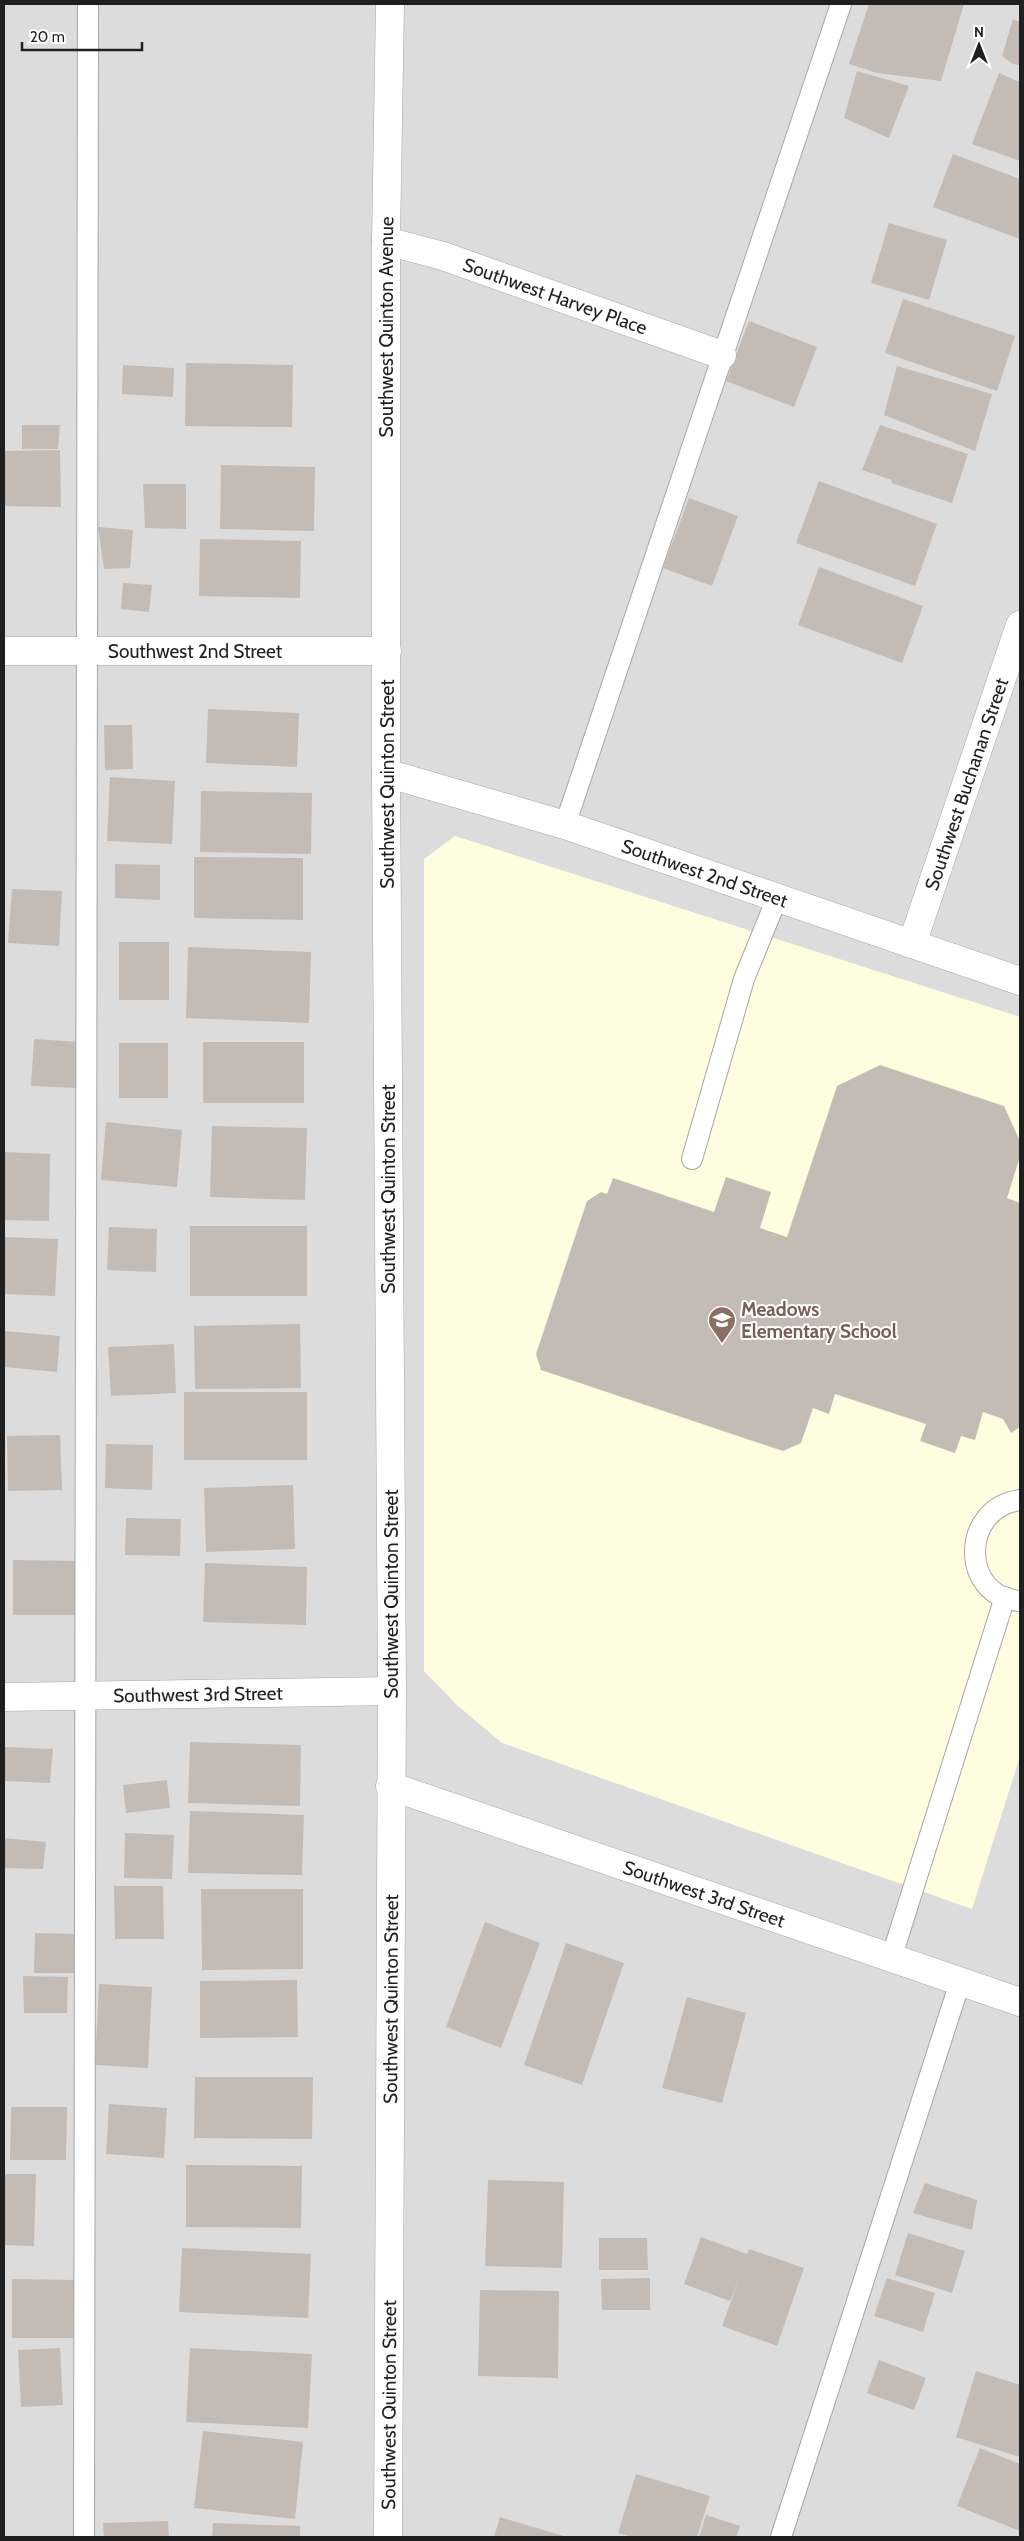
<svg xmlns="http://www.w3.org/2000/svg" width="1024" height="2541" viewBox="0 0 1024 2541" font-family="Cabin,sans-serif">
<style>
.residential{fill:#dddcdc}
.education{fill:#fffddf}
.building{fill:#c5bbb5}
.lines{fill:none;stroke-linecap:round;stroke-linejoin:round}
.service-casing{stroke:#a6a6a6;stroke-width:22}
.minor-casing{stroke:#a6a6a6;stroke-width:29}
.service{stroke:#fff;stroke-width:20}
.minor{stroke:#fff;stroke-width:28}
.labels{text-anchor:middle;stroke-width:4;stroke-linejoin:round;paint-order:stroke}
.street-label{font-size:19px;fill:#1f1f1f;stroke:#fff}
.education-label{font-size:19px;font-weight:bold;fill:#785e54;stroke:#fff;text-anchor:start}
</style>
<rect width="100%" height="100%" fill="#f0ece5"/>
<rect class="residential" x="4" y="4" width="1016" height="2533"/>
<polygon class="education" points="455,836 1020,1017 1020,1756 972,1909 502,1743 457,1705 424,1671 424,859"/>
<g class="building">
<polygon points="869,4 964,4 941,81 877,73 849,64"/>
<polygon points="1013,19 1020,22 1020,65 1013,64 1002,56"/>
<polygon points="857,71 909,86 889,138 844,118"/>
<polygon points="999,73 1020,82 1020,161 972,144"/>
<polygon points="953,154 1020,179 1020,239 933,207"/>
<polygon points="889,223 947,240 929,300 871,283"/>
<polygon points="903,299 1015,336 997,391 885,353"/>
<polygon points="749,321 817,347 794,407 726,381"/>
<polygon points="186,363 293,365 292,427 185,426"/>
<polygon points="123,365 174,368 173,397 122,394"/>
<polygon points="897,366 992,394 975,451 884,415"/>
<polygon points="22,425 60,425 58,449 22,449"/>
<polygon points="880,425 968,454 952,503 891,483 892,480 862,470"/>
<polygon points="60,450 61,507 4,506 4,451"/>
<polygon points="221,465 315,467 314,531 220,529"/>
<polygon points="819,481 937,524 915,586 796,543"/>
<polygon points="143,484 186,484 186,529 145,528"/>
<polygon points="689,498 738,516 712,586 663,568"/>
<polygon points="98,527 133,530 130,568 104,569"/>
<polygon points="200,539 301,541 300,598 199,596"/>
<polygon points="819,567 923,606 902,663 798,625"/>
<polygon points="123,583 152,585 149,612 121,609"/>
<polygon points="208,709 299,713 297,767 206,763"/>
<polygon points="104,725 132,725 133,769 105,770"/>
<polygon points="110,777 175,781 172,844 107,841"/>
<polygon points="201,791 312,793 311,854 200,852"/>
<polygon points="194,857 303,858 303,920 194,918"/>
<polygon points="115,864 160,865 160,900 115,898"/>
<polygon points="12,889 62,891 59,946 8,943"/>
<rect x="119" y="942" width="50" height="58"/>
<polygon points="188,947 311,952 309,1023 186,1018"/>
<polygon points="34,1039 80,1042 77,1088 31,1086"/>
<rect x="203" y="1042" width="101" height="61"/>
<rect x="119" y="1043" width="49" height="55"/>
<polygon points="880,1065 1004,1106 1020,1141 1020,1157 1007,1198 1020,1203 1020,1427 1011,1433 1003,1419 983,1412 975,1440 961,1436 955,1453 920,1441 926,1424 835,1394 829,1414 813,1408 801,1443 783,1451 541,1370 536,1354 587,1201 601,1192 607,1194 613,1178 714,1212 726,1177 771,1192 760,1228 787,1237 837,1086"/>
<polygon points="106,1122 182,1130 177,1187 101,1180"/>
<polygon points="212,1126 307,1128 305,1200 210,1197"/>
<polygon points="4,1152 50,1154 49,1221 4,1220"/>
<rect x="190" y="1226" width="117" height="70"/>
<polygon points="109,1227 157,1229 156,1272 107,1270"/>
<polygon points="4,1237 58,1239 55,1296 4,1294"/>
<polygon points="300,1324 301,1388 195,1389 194,1326"/>
<polygon points="4,1331 60,1336 57,1372 4,1367"/>
<polygon points="174,1344 176,1393 111,1396 108,1347"/>
<rect x="184" y="1392" width="123" height="68"/>
<polygon points="60,1435 62,1490 8,1491 7,1436"/>
<polygon points="106,1444 153,1445 152,1490 105,1488"/>
<polygon points="293,1485 295,1549 206,1552 204,1488"/>
<polygon points="126,1518 181,1519 180,1556 125,1555"/>
<polygon points="13,1560 79,1561 79,1615 13,1615"/>
<polygon points="205,1563 307,1567 306,1625 203,1622"/>
<polygon points="190,1742 301,1745 300,1806 188,1803"/>
<polygon points="5,1747 53,1749 50,1783 4,1781"/>
<polygon points="167,1780 170,1808 126,1813 123,1785"/>
<polygon points="190,1811 304,1815 302,1875 188,1873"/>
<polygon points="125,1833 174,1835 172,1879 124,1878"/>
<polygon points="4,1838 46,1842 43,1869 4,1868"/>
<polygon points="114,1886 163,1886 164,1939 115,1939"/>
<polygon points="201,1889 303,1889 303,1969 202,1970"/>
<polygon points="485,1922 540,1943 501,2048 446,2027"/>
<polygon points="35,1933 74,1934 74,1973 34,1973"/>
<polygon points="566,1943 624,1963 582,2085 524,2065"/>
<polygon points="23,1976 68,1977 67,2013 24,2013"/>
<polygon points="297,1980 298,2037 200,2038 200,1981"/>
<polygon points="99,1984 152,1987 148,2068 95,2065"/>
<polygon points="687,1997 746,2013 722,2103 662,2088"/>
<polygon points="195,2077 313,2077 312,2139 194,2138"/>
<polygon points="109,2104 167,2108 164,2158 106,2154"/>
<polygon points="11,2107 67,2107 66,2160 10,2160"/>
<polygon points="186,2165 302,2166 301,2228 186,2227"/>
<polygon points="4,2174 36,2174 34,2246 4,2245"/>
<polygon points="488,2180 564,2182 562,2268 485,2266"/>
<polygon points="925,2183 977,2200 972,2230 913,2213"/>
<polygon points="908,2233 965,2251 952,2293 895,2275"/>
<polygon points="701,2237 747,2254 749,2249 804,2268 777,2346 722,2326 740,2276 730,2301 684,2284"/>
<polygon points="599,2238 647,2238 648,2270 599,2270"/>
<polygon points="182,2248 311,2254 308,2318 179,2312"/>
<polygon points="650,2278 650,2310 602,2310 601,2279"/>
<polygon points="887,2278 935,2293 923,2332 874,2316"/>
<polygon points="12,2279 75,2280 74,2338 12,2338"/>
<polygon points="480,2290 559,2291 558,2378 478,2376"/>
<polygon points="60,2348 63,2405 21,2407 18,2350"/>
<polygon points="190,2348 312,2354 308,2428 186,2422"/>
<polygon points="879,2360 926,2378 914,2410 867,2393"/>
<polygon points="976,2371 1020,2385 1020,2457 956,2437"/>
<polygon points="203,2431 303,2442 295,2519 194,2508"/>
<polygon points="980,2448 1020,2464 1020,2531 957,2506"/>
<polygon points="636,2474 710,2496 697,2537 632,2537 618,2533"/>
<polygon points="706,2515 740,2526 736,2537 699,2537"/>
<polygon points="500,2517 567,2537 494,2537"/>
<polygon points="168,2521 169,2537 104,2537 103,2523"/>
<polygon points="213,2523 300,2526 300,2537 212,2537"/>
</g>
<g class="lines">
<g class="service-casing">
<g id="service">
<polyline points="565,825 841,4"/>
<polyline points="692,1159 744,979 777,898"/>
<path d="M1020,1500c-60,8 -60,97 0,101"/>
<polyline points="891,1959 1005,1597"/>
<polyline points="84,2537 88,4"/>
<polyline points="781,2537 960,1982"/>
</g>
</g>
<g class="minor-casing">
<g id="minor">
<path id="s1" d="M386,241l57,15 279,99"/>
<path id="s2" d="M4,651h383"/>
<path id="s3" d="M386,773l179,52 455,156"/>
<path id="s4" d="M912,944l108,-319"/>
<path id="s5" d="M4,1697l388,-6"/>
<path id="s6" d="M390,1786l630,216"/>
<path id="s7" d="M388,2537l4,-846 -6,-918v-532l4,-237"/>
</g>
</g>
<use href="#service" class="service"/>
<use href="#minor" class="minor"/>
</g>
<defs>
<g id="school-pin" transform="scale(1.4375)"><path d="M0 17L-7.5 6A9.5 9.5 0 1 1 7.5 6Z" fill="#8d6e63" stroke="#fff"/><path d="M0-5L7-2L0 1L-7-2ZM-4 1L0 2.5L4 1V4Q0 6-4 4Z" fill="#fff"/></g>
</defs>
<g fill-rule="evenodd">
<use href="#school-pin" x="722" y="1320"/>
</g>
<g class="labels">
<g class="street-label">
<text dy="7" stroke="none"><textPath href="#s1" startOffset="178">Southwest Harvey Place</textPath></text>
<text dy="7" stroke="none"><textPath href="#s7" startOffset="2210">Southwest Quinton Avenue</textPath></text>
<text dy="7" stroke="none"><textPath href="#s2" startOffset="191">Southwest 2nd Street</textPath></text>
<text transform="translate(387 784) rotate(-90)" y="7">Southwest Quinton Street</text>
<text dy="7" stroke="none"><textPath href="#s4" startOffset="169">Southwest Buchanan Street</textPath></text>
<text dy="7" stroke="none"><textPath href="#s3" startOffset="334">Southwest 2nd Street</textPath></text>
<text transform="translate(388 1189) rotate(-90)" y="7">Southwest Quinton Street</text>
<text transform="translate(391 1594) rotate(-90)" y="7">Southwest Quinton Street</text>
<text dy="7" stroke="none"><textPath href="#s5" startOffset="194">Southwest 3rd Street</textPath></text>
<text dy="7" stroke="none"><textPath href="#s6" startOffset="332">Southwest 3rd Street</textPath></text>
<text dy="7" stroke="none"><textPath href="#s7" startOffset="538">Southwest Quinton Street</textPath></text>
<text dy="7" stroke="none"><textPath href="#s7" startOffset="132">Southwest Quinton Street</textPath></text>
</g>
<g class="education-label">
<text x="741" y="1316">Meadows<tspan x="741" dy="22">Elementary School</tspan></text>
</g>
</g>
<rect width="1024" height="2541" fill="none" stroke="#1f1f1f" stroke-width="10"/>
<g transform="translate(979 45)" stroke="#ffffff" stroke-width="4" paint-order="stroke">
<path d="M0-4L9 19L0 12L-9 19Z" fill="#1f1f1f"/>
<text y="-8" font-size="14" font-weight="bold" text-anchor="middle" fill="#1f1f1f">N</text>
</g>
<path d="M22 42v8h120v-8" fill="none" stroke="#1f1f1f" stroke-width="2.5"/>
<text x="30" y="42" font-size="15" fill="#1f1f1f" stroke="#ffffff" stroke-width="4" paint-order="stroke">20 m</text>
</svg>
